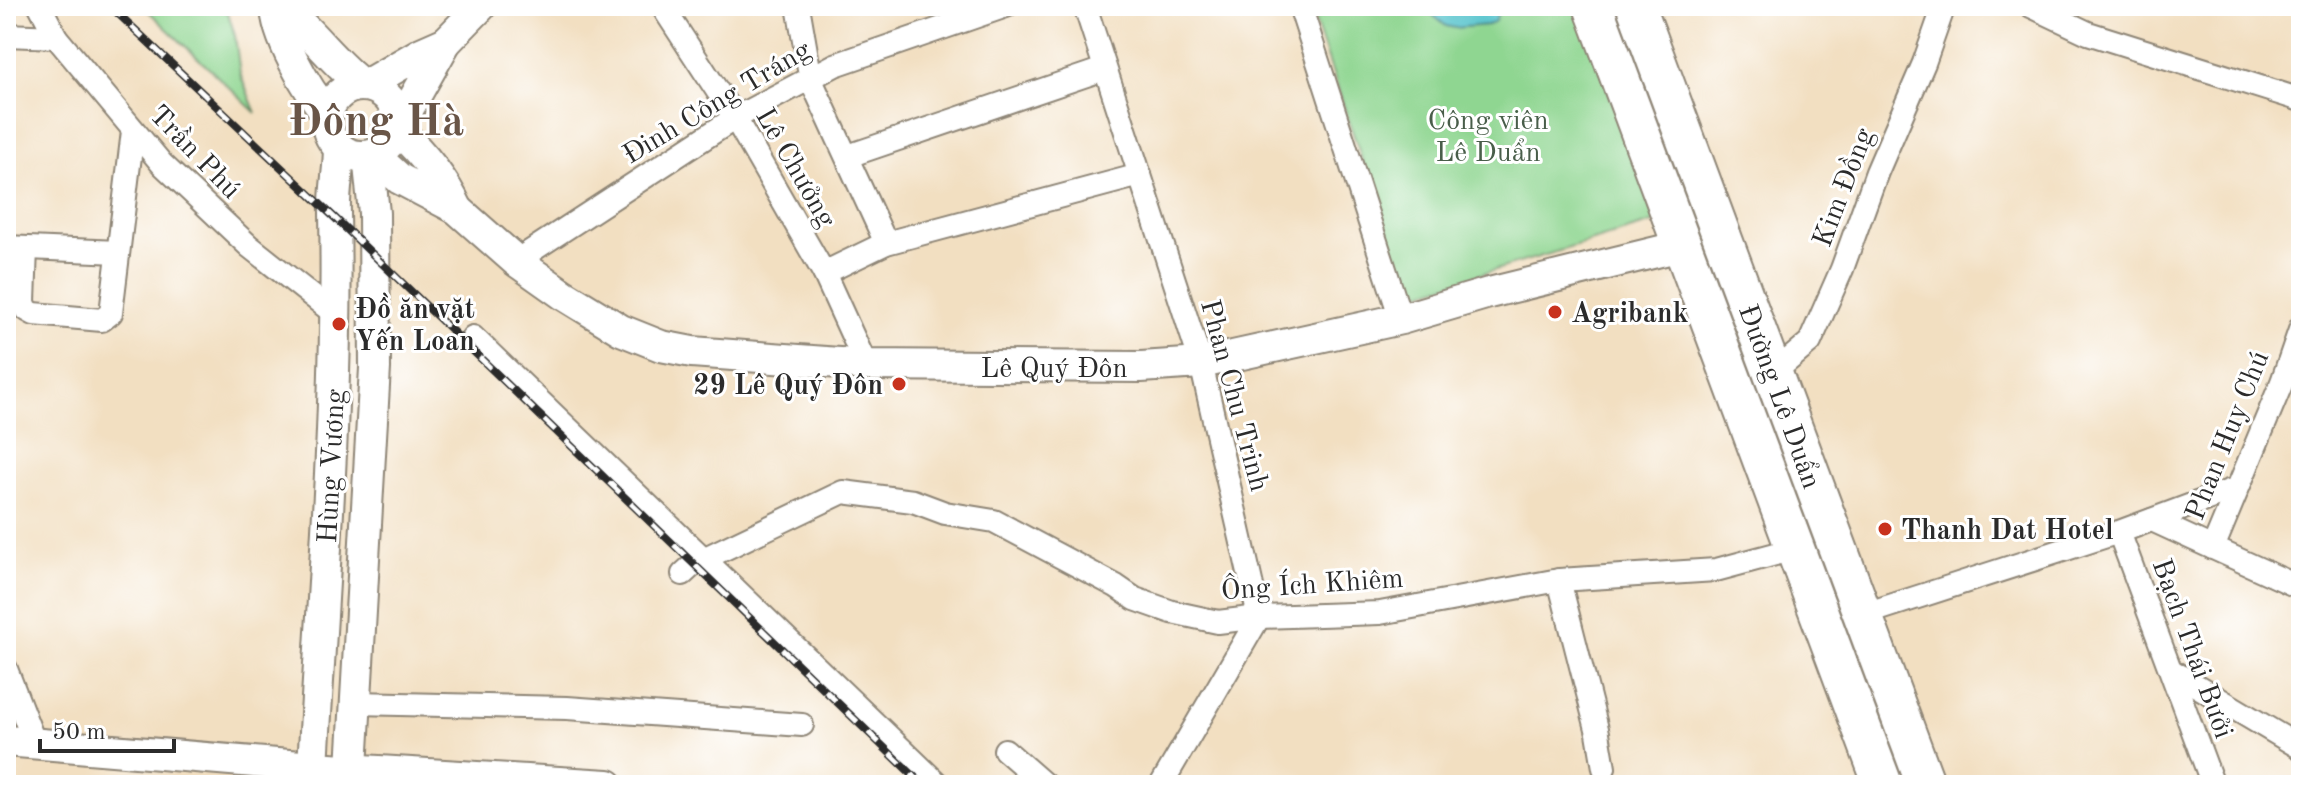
<svg xmlns="http://www.w3.org/2000/svg" width="2307" height="791" viewBox="0 0 2307 791" font-family="'Old Standard TT',serif">
<style>
.green{fill:#8fd691;stroke:#5d805e;stroke-width:2}
.water{fill:#57c4cd;stroke:#41787c;stroke-width:2}
.lines{fill:none;stroke-linecap:round;stroke-linejoin:round}
.street-casing{stroke:#8e8576;stroke-width:26}
.secondary-casing{stroke:#8e8576;stroke-width:34}
.highway-casing{stroke:#8e8576;stroke-width:42}
.street{stroke:#fff;stroke-width:22}
.secondary{stroke:#fff;stroke-width:30}
.highway{stroke:#fff;stroke-width:38}
.rail-casing{stroke:#2b2b2b;stroke-width:8}
.rail{stroke:#fff;stroke-width:5;stroke-dasharray:15;stroke-linecap:butt}
.poi-dot{fill:#c8321e;stroke:#fff;stroke-width:3}
.labels{text-anchor:middle;stroke-width:6;stroke-linejoin:round;paint-order:stroke}
.street-label{font-size:28px;fill:#2b2b2b;stroke:#fff}
.park-label{font-size:28px;fill:#495e4a;stroke:#fff}
.poi-label{font-size:28px;font-weight:bold;fill:#2b2b2b;stroke:#fff;text-anchor:start}
.town-label{font-size:44px;font-weight:bold;fill:#695547;stroke:#fff}
</style>
<rect width="100%" height="100%" fill="#fff"/>
<filter id="ink" filterUnits="userSpaceOnUse"><feTurbulence type="fractalNoise" baseFrequency=".0125" numOctaves="2"/><feDisplacementMap in="SourceGraphic" scale="16" xChannelSelector="R" yChannelSelector="G"/><feConvolveMatrix kernelMatrix="1 2 1 2 8 2 1 2 1" color-interpolation-filters="sRGB"/></filter>
<filter id="wash" filterUnits="userSpaceOnUse"><feTurbulence type="fractalNoise" baseFrequency=".006" numOctaves="4" result="noise"/><feDisplacementMap in="SourceGraphic" scale="32" xChannelSelector="R" yChannelSelector="G"/><feGaussianBlur stdDeviation="1.8" result="paint"/><feColorMatrix in="noise" values="0 0 0 0 0 0 0 0 0 0 0 0 0 0 0 0 0 1.4 0 .05"/><feComposite in="paint" operator="in"/></filter>
<g filter="url(#wash)">
<rect width="100%" height="100%" fill="#f2dfc1"/>
<g class="green">
<polygon points="143,6 226,6 235,36 240,74 256,113"/>
<polygon points="1310,6 1578,6 1656,222 1408,296"/>
</g>
<polygon class="water" points="1422,6 1500,6 1495,21 1488,25 1455,28 1446,26"/>
</g>
<g filter="url(#ink)">
<g class="lines">
<g class="street-casing">
<g id="street">
<polyline points="40,6 56,37 162,164 249,246 335,314"/>
<polyline points="662,6 735,118 824,273 866,365"/>
<polyline points="798,6 811,80 886,243"/>
<polyline points="1085,6 1201,363 1259,617 1161,785"/>
<polyline points="1300,6 1401,319"/>
<polyline points="2031,6 2088,33 2301,100"/>
<polyline points="6,35 56,37"/>
<polyline points="848,156 1104,69"/>
<polyline points="6,247 118,252"/>
<polyline points="26,248 24,302 27,310 34,314 102,320 111,313 133,131"/>
<polyline points="516,261 735,118 835,65 1006,6"/>
<polyline points="824,273 886,243 1140,175"/>
<polyline points="473,337 939,785"/>
<polyline points="1772,374 1810,342 1842,269 1877,172 1924,63 1944,6"/>
<polyline points="2152,520 2213,548 2282,382 2301,327"/>
<polyline points="2119,532 2213,785"/>
<polyline points="2213,548 2301,588"/>
<polyline points="683,574 695,563 843,492 913,501 945,513 994,521 1116,586 1135,599 1172,612 1218,622 1259,617 1380,613 1559,580 1716,570 1794,549"/>
<polyline points="1559,580 1598,733 1604,768"/>
<polyline points="1862,615 2119,532 2237,488"/>
<polyline points="6,669 35,744"/>
<polyline points="2172,671 2301,748"/>
<polyline points="356,703 567,708 802,725"/>
<polyline points="1005,750 1045,785"/>
</g>
</g>
<g class="secondary-casing">
<g id="secondary">
<path d="M276,6c0,30 31,84 51,107"/>
<path d="M278,6c33,22 53,56 86,80l57,-33 25,-11"/>
<circle cx="362" cy="121" r="35"/>
<path d="M457,208c-13,-29 -37,-57 -60,-79l49,-87 35,-36"/>
<polyline points="6,741 313,767 608,785"/>
<path d="M312,785c10,-190 27,-381 23,-572 -1,-21 4,-44 4,-66"/>
<polyline points="351,785 375,368 374,213 368,156 380,161 400,179 457,209 516,261 564,295 621,330 661,346 692,352 866,365 1141,367 1201,363 1401,319 1489,293 1681,246"/>
</g>
</g>
<g class="highway-casing">
<g id="highway">
<polyline points="1593,6 1883,785"/>
<polyline points="1636,6 1926,785"/>
</g>
</g>
<use href="#street" class="street"/>
<use href="#secondary" class="secondary"/>
<use href="#highway" class="highway"/>
<g class="rail-casing">
<polyline id="rail" points="110,6 335,218 923,785"/>
</g>
<use href="#rail" class="rail"/>
</g>
</g>
<g class="poi-dot">
<circle cx="1555" cy="312" r="8"/>
<circle cx="339" cy="324" r="8"/>
<circle cx="899" cy="384" r="8"/>
<circle cx="1885" cy="529" r="8"/>
</g>
<g class="labels">
<g class="street-label">
<text transform="translate(716 101) rotate(-31)" y="10">Đinh Công Tráng</text>
<text transform="translate(196 151) rotate(46)" y="10">Trần Phú</text>
<text transform="translate(797 167) rotate(60)" y="10">Lê Chưởng</text>
<text transform="translate(1842 187) rotate(-69)" y="10">Kim Đồng</text>
<text x="1054" y="377">Lê Quý Đôn</text>
<text transform="translate(1236 395) rotate(75)" y="10">Phan Chu Trinh</text>
<text transform="translate(1781 396) rotate(70)" y="10">Đường Lê Duẩn</text>
<text transform="translate(2226 435) rotate(-68)" y="10">Phan Huy Chú</text>
<text transform="translate(330 466) rotate(-87)" y="10">Hùng Vương</text>
<text transform="translate(1312 583) rotate(-4)" y="10">Ông Ích Khiêm</text>
<text transform="translate(2194 648) rotate(70)" y="10">Bạch Thái Bưởi</text>
</g>
<g class="park-label">
<text x="1488" y="129">Công viên<tspan x="1488" dy="32">Lê Duẩn</tspan></text>
</g>
<g class="poi-label">
<text x="355" y="318">Đồ ăn vặt<tspan x="355" dy="32">Yến Loan</tspan></text>
<text x="1571" y="322">Agribank</text>
<text x="883" y="394" text-anchor="end">29 Lê Quý Đôn</text>
<text x="1901" y="539">Thanh Dat Hotel</text>
</g>
<g class="town-label">
<text x="376" y="135">Đông Hà</text>
</g>
</g>
<rect width="2307" height="791" fill="none" stroke="#fff" stroke-width="32"/>
<path d="M40 739v12h134v-12" fill="none" stroke="#2b2b2b" stroke-width="4"/>
<text x="52" y="739" font-size="24" fill="#2b2b2b" stroke="#ffffff" stroke-width="6" paint-order="stroke">50 m</text>
</svg>
